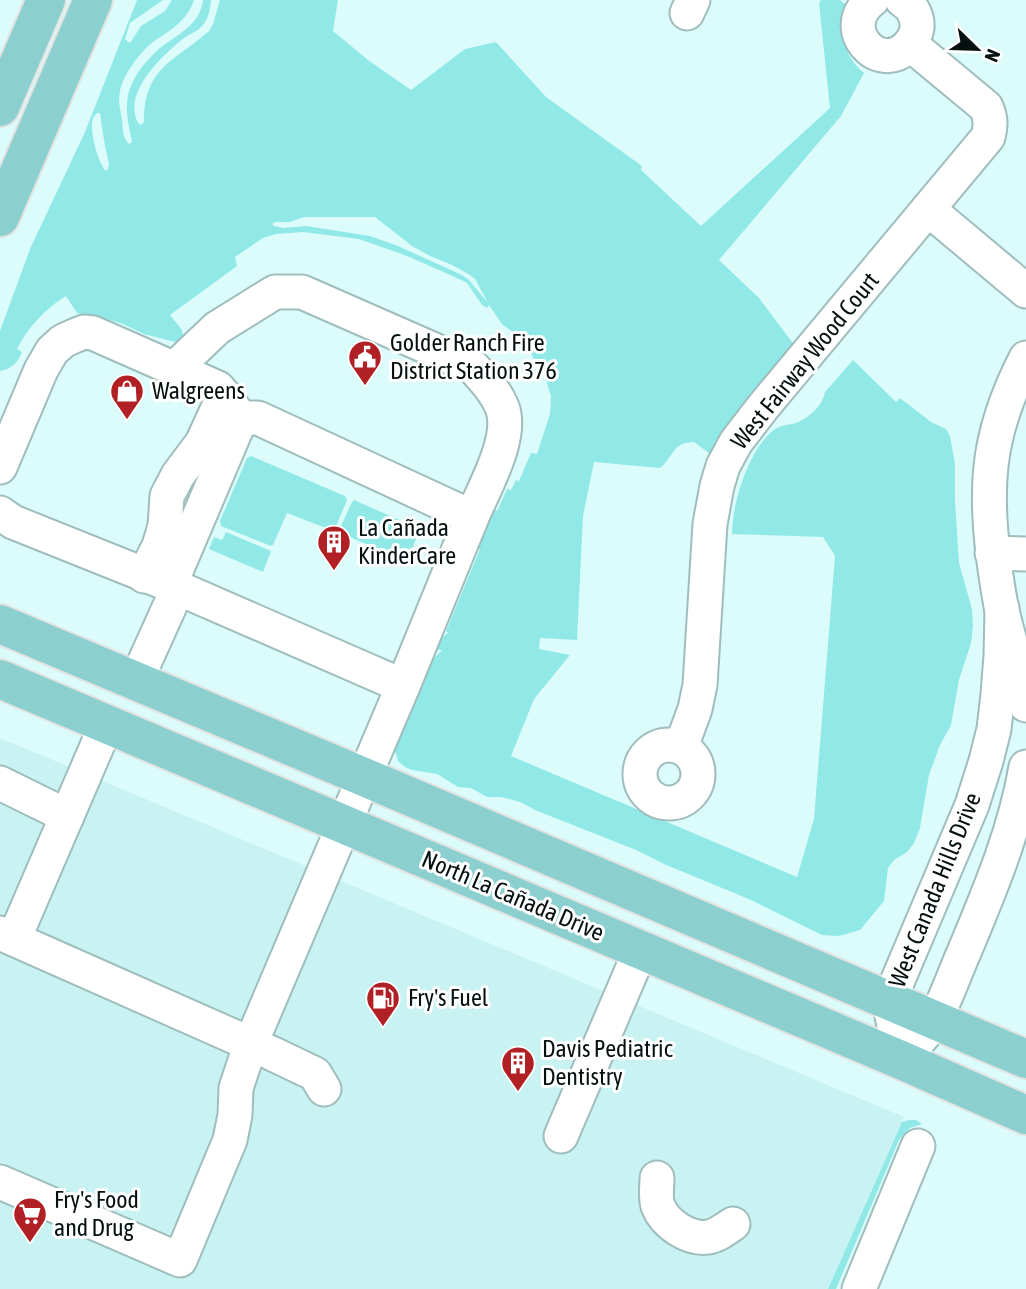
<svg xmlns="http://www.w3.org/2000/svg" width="1026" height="1289" viewBox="0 0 1026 1289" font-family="'Asap Condensed',sans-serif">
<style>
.built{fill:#c9f3f2}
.green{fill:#90e9e7;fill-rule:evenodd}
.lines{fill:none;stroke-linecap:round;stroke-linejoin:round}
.minor-casing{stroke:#9fbdbd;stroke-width:37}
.major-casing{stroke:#e1e2e2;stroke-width:42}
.minor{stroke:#fff;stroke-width:33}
.major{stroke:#8bcfcf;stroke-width:38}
.labels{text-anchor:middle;stroke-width:6;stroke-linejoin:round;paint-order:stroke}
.poi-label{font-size:24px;fill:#051010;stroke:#fff;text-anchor:start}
.street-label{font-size:24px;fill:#051010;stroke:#fff}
</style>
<rect width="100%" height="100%" fill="#dcfcfb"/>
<polygon class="built" points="0,738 904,1117 828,1289 0,1289"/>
<g class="green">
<path d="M137,0h26l-33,23 -5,16 5,4 11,-17 24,-15 7,-11h22c-7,21 -23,30 -41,42 -13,10 -30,33 -33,49 -2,9 0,19 2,28 1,9 0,18 7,25l3,-2c-2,-12 -6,-25 -5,-38 1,-22 17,-42 33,-56 18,-14 40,-23 43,-48h8c-1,9 -2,19 -9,26 -4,5 -12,8 -18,12 -21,17 -62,54 -46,85l3,2 3,-3c0,-55 30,-60 65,-91l4,-7 7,-24h118l-5,31 35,29 43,30 54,-41 31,-7 50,55 96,69 -1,4 60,56 129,-118 -11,-105 2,-3h19l8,7c-7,26 -6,48 16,66l-23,43 -122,144 40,38 36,48 -82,110 -19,-14c-22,0 -20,15 -34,26l-66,-6 -11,54 -6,124 -37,-2 -1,11 31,6 -36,44 -23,57 286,121 17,-58 21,-263 -12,-19 -91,-3c0,-31 17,-86 43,-105 6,-4 14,-4 21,-6 13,-5 27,-18 29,-31l28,-32 43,42 4,-4 31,24 15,7 4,7 5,28v36l4,63 13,46 1,17 -2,17 -12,37 -8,45 -11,20 -11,30 -9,53 -6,15 -7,9 -13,8 -6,8 -4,33 -24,29 -21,6 -17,-1 -71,-35 -87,-36 -28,-14 -101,-40 -15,-8 -19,-5h-14l-16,-9 -13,-1 -21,-13 -25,-4 -7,-3 -7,-6 -4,-13 32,-84 16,-13 -7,-3 4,-8 9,-7 -2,-2 34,-82 -2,-1 16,-38 3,1 10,-22 4,1 5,-10 3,1 12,-28 6,1 13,-40 1,-18 -7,-22 -17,-26 -12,-14 -13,-10 -13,-19 -2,3 -5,-3 -15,-22 -10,-5 -50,-22 -48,-17 -56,-7 -27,2 -13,4 -28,19 2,9 -67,49 12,15 1,6 -3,5 -5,1 -31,-8 -21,-10 -16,-5 -30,-6 -11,-17c-20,12 -39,32 -49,53l5,3c-4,11 -11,17 -22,19v-40l30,-82 55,-117zM97,113h3c2,17 5,34 9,51l-1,5 -2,2c-8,-8 -15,-36 -14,-47 0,-6 2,-7 5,-11zM304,217h71l37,29 18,10 22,9 18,10 5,4 13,24 -19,-23 -7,-5 -64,-29 -28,-10 -64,-10 -23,2 -9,-2 -2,-2 3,-2h15z"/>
<polygon points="251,456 345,496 347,500 335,529 331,530 287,513 273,545 271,546 221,526 220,521 247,458"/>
<polygon points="354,500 420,529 408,559 404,560 340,533 340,528 352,502"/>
<polygon points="226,532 271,551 263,572 209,549 214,537 222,540"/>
<polygon points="909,1120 916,1120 922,1124 910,1128 899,1140 836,1289 828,1289 902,1122"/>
</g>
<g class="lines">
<g class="minor-casing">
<g id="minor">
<path d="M872,0c-36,28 6,75 35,47 5,-5 9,-12 10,-19 1,-12 -5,-22 -15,-28"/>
<polyline points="687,13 693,0"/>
<polyline points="928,209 1026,291"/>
<path d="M1026,358c-17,33 -31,71 -35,108 -5,44 2,96 10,140 7,33 19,66 25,99"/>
<path d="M175,368l42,-40 58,-36h27l171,75c11,12 23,25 29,40 12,30 -18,81 -30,110"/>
<polyline points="0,467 41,370 52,351 63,341 74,336 84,332 93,333 218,388 241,418"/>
<polyline points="0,513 13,522 178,588 403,686"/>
<polyline points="992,553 1026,554"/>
<polyline points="144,576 159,546 165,526 167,496 178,475 202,443 224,395"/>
<polyline points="170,585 241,418"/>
<polyline points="136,681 178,588"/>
<circle cx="669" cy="774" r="29"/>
<path d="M681,747l14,-38 5,-24 10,-161 7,-38 6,-20 13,-24 27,-35 225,-270c3,-11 3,-19 -2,-30l-76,-63"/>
<polyline points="0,783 67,816"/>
<polyline points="0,933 271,1053 315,1074 324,1089"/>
<polyline points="14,939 107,723"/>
<polyline points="901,1060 889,1001 972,805 986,761 994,729 998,694 1001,656 1002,608"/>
<path d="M901,1060c11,-13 26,-26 34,-41 12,-22 20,-47 30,-69 25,-60 50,-119 61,-183"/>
<polyline points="561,1136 641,949"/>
<path d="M657,1178c0,9 -2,20 1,28 7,18 31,34 50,31 9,-1 17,-8 25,-13"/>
<polyline points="0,1182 180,1260 230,1140 235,1115 236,1088 251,1043 403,686 472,517 258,418 241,418"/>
<polyline points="859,1289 918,1146"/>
</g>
</g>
<g class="major-casing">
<g id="major">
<polyline points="0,107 46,0"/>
<polyline points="0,217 93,0"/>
<polyline points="0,624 364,777 1026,1059"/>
<polyline points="0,679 901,1060 1026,1115"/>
</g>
</g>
<use href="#minor" class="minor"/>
<use href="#major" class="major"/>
</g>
<defs>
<g id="civic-pin" transform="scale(1.75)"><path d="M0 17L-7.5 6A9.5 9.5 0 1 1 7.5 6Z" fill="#b12025" stroke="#fff"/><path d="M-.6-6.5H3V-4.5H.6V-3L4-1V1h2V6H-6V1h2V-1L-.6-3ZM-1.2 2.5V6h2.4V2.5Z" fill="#fff"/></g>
<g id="shop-pin" transform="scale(1.75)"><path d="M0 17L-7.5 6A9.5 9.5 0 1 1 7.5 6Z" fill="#b12025" stroke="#fff"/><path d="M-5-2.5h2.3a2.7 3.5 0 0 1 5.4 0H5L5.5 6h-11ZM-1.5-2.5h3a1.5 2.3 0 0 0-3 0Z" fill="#fff"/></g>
<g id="building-pin" transform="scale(1.75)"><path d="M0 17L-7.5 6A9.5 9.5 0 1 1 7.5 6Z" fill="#b12025" stroke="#fff"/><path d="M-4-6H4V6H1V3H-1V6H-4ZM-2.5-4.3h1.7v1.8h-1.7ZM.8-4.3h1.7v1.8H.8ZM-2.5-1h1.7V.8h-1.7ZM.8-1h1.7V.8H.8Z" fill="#fff"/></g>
<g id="fuel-pin" transform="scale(1.75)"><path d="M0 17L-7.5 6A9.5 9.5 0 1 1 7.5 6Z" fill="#b12025" stroke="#fff"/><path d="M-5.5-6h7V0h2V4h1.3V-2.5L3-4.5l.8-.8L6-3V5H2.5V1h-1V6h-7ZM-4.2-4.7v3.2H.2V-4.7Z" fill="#fff"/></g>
<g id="supermarket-pin" transform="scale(1.75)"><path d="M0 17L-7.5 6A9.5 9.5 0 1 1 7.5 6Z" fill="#b12025" stroke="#fff"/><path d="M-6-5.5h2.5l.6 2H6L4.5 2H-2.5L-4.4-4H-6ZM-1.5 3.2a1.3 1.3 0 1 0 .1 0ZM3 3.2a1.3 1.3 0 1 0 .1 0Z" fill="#fff"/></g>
</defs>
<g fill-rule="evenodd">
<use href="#civic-pin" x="365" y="357"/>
<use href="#shop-pin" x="127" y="391"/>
<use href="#building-pin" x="334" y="542"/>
<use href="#fuel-pin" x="383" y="998"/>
<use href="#building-pin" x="518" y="1063"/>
<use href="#supermarket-pin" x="30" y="1214"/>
</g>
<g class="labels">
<g class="poi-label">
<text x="390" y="351">Golder Ranch Fire<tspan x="390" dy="28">District Station 376</tspan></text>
<text x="152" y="399">Walgreens</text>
<text x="358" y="536">La Cañada<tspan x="358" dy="28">KinderCare</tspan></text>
<text x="408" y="1006">Fry's Fuel</text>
<text x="542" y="1057">Davis Pediatric<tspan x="542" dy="28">Dentistry</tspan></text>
<text x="54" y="1208">Fry's Food<tspan x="54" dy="28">and Drug</tspan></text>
</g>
<g class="street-label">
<text transform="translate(805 361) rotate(-51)" y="8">West Fairway Wood Court</text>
<text transform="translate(935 890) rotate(-68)" y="8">West Canada Hills Drive</text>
<text transform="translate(513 896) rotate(23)" y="8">North La Cañada Drive</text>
</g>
</g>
<g transform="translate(977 49) rotate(113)" stroke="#ffffff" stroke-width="5" paint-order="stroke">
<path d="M0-5L12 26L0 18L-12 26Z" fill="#051010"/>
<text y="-10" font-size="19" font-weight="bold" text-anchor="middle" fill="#051010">N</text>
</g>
</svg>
